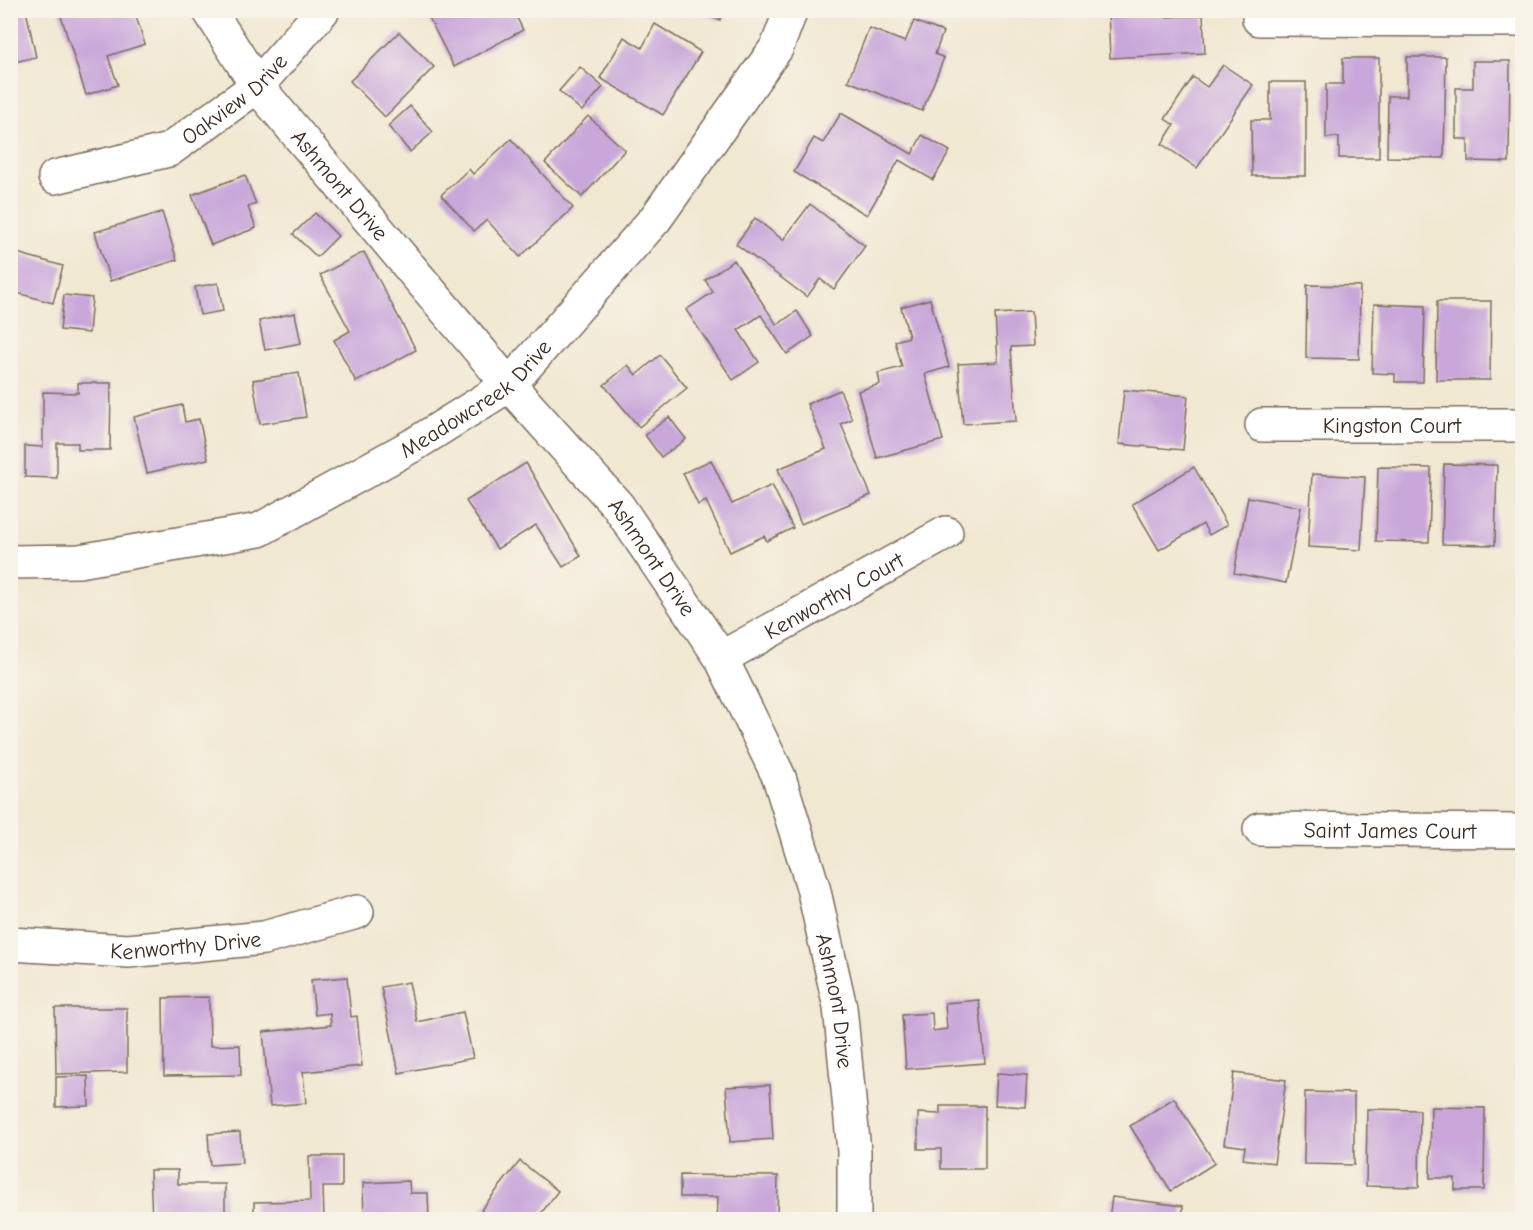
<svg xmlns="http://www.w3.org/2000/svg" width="1533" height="1230" viewBox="0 0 1533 1230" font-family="'Comic Neue',sans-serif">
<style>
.building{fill:#c9a7da}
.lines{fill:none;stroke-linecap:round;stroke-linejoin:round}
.minor-casing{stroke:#7b6c5d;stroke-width:36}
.minor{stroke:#fff;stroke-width:33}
.labels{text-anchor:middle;stroke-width:4.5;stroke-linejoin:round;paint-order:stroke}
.street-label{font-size:22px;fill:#3b2a1e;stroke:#f7f3e8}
</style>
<rect width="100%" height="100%" fill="#f7f3e8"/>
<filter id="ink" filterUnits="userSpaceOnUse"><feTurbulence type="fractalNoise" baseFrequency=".0167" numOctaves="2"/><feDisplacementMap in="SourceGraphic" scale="12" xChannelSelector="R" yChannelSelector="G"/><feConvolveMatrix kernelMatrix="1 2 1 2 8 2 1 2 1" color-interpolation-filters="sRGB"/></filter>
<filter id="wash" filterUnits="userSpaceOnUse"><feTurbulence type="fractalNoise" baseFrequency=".008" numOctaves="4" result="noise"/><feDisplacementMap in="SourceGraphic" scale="24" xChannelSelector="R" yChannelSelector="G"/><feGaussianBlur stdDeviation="1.35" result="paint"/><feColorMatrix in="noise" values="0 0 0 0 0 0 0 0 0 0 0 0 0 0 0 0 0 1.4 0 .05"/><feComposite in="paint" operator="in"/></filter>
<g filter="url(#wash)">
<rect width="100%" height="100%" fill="#f1e8d2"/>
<g id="blocks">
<g class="building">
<polygon points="26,10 36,57 10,63 10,12"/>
<polygon points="59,10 134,10 145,44 108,56 118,85 86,95"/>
<polygon points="425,10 513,10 523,30 454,67"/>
<polygon points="691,10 723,10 720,20"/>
<polygon points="1108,10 1167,10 1167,17 1203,15 1205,53 1110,58"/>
<polygon points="914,21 943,32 935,54 944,58 922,111 848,81 869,28 905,42"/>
<polygon points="655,24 701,52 663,115 600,78 624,37 642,48"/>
<polygon points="399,32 434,67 385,117 350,81"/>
<polygon points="1407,57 1446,57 1444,158 1387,157 1388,96 1407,96"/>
<polygon points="1343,58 1379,58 1379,158 1339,158 1339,137 1326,138 1326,84 1343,84"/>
<polygon points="1473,61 1510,61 1509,162 1468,161 1468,139 1456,139 1456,88 1473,88"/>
<polygon points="1223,65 1253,85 1197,168 1162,144 1174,125 1165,119 1193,77 1207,87"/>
<polygon points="580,67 603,87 582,111 559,91"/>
<polygon points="1270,82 1306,82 1306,176 1252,176 1251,120 1270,120"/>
<polygon points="410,106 433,132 410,152 388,126"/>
<polygon points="841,113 912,154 922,135 950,151 933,180 899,160 867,215 794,172 814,138 823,143"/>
<polygon points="588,116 625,150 582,197 545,163"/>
<polygon points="511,139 573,208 520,257 487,220 474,231 441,195 469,169 473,174"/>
<polygon points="245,175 256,204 248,207 256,228 211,245 192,195"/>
<polygon points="810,204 865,246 834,289 820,279 807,297 736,244 755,218 783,240"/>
<polygon points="162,212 177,260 110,281 95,232"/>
<polygon points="315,213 338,236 317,257 293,234"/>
<polygon points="10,251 63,266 53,303 10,291"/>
<polygon points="364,252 416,350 356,382 334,340 350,331 320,275"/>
<polygon points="734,260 777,325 797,311 813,336 787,354 761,315 738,330 759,362 733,380 686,310 713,292 705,280"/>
<polygon points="218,283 223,311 200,315 195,287"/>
<polygon points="1307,285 1360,286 1359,359 1306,358"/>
<polygon points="64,295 92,298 89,333 60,330"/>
<polygon points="930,299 949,367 925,374 943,440 877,458 858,391 880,384 878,373 902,367 895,341 909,337 901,307"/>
<polygon points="1437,301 1491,301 1490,380 1436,380"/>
<polygon points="1374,304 1425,306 1423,382 1395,382 1395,374 1372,373"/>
<polygon points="1031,312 1033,346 1011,347 1016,421 963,424 958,364 998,362 995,314"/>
<polygon points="295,313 301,343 265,350 259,321"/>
<polygon points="660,355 687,388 639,427 604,385 628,365 636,375"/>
<polygon points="299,373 306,417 260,424 253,380"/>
<polygon points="78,383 111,383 110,450 78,450 78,443 57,443 57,478 25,477 25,446 43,447 43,392 78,393"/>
<polygon points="840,390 852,419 841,424 871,495 801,524 778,469 826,449 807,404"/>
<polygon points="1124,390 1188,396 1183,450 1119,444"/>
<polygon points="182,405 185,422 199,419 208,459 147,473 134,417"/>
<polygon points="669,417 686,439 661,457 645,435"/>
<polygon points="711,460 732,504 772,485 793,528 767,541 764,536 730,552 706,501 698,505 683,473"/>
<polygon points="526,463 581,556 563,567 536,525 497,549 466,501"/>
<polygon points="1444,464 1497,465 1495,545 1442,544"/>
<polygon points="1194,467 1227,525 1209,535 1203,524 1159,550 1132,504"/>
<polygon points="1378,467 1431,468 1429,542 1376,541"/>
<polygon points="1312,474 1365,477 1361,550 1308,547"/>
<polygon points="1248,497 1301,507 1286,583 1234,573"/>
<polygon points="347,977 351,1017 357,1016 362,1066 303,1072 306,1103 270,1106 263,1032 331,1025 330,1013 315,1015 311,980"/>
<polygon points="409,982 417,1022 463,1012 473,1058 399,1073 381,987"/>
<polygon points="209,997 210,1046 240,1045 241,1075 164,1076 163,998"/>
<polygon points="979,1000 985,1063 906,1069 902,1015 932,1013 933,1031 947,1029 945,1003"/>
<polygon points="55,1008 127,1008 127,1072 56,1074"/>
<polygon points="997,1073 1027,1075 1025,1107 995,1105"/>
<polygon points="1234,1073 1286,1080 1274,1163 1243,1159 1245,1147 1224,1144"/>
<polygon points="88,1076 89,1106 56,1107 56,1077"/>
<polygon points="770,1085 773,1139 730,1142 726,1087"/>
<polygon points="1305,1092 1354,1093 1354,1165 1304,1164"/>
<polygon points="1174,1098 1215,1163 1171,1191 1130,1126"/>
<polygon points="940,1106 985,1106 985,1169 941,1169 941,1149 918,1149 918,1113 940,1114"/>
<polygon points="1431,1107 1485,1108 1484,1190 1455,1190 1455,1178 1430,1178"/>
<polygon points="1367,1109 1420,1110 1419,1187 1366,1186"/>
<polygon points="240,1132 242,1163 210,1165 208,1134"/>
<polygon points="309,1156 342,1156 342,1187 323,1187 324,1220 254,1220 254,1202 310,1201"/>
<polygon points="520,1161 558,1191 536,1220 492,1220 481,1210"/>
<polygon points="150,1170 178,1170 178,1184 225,1184 225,1220 152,1220"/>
<polygon points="680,1175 778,1176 777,1220 717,1220 718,1197 680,1197"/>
<polygon points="409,1181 410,1193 428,1193 429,1220 364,1220 363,1183"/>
<polygon points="1112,1197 1183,1206 1182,1220 1109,1220"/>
</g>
</g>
</g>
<g filter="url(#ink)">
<use href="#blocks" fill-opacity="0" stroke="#7b6c5d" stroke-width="1.5"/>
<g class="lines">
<g class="minor-casing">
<g id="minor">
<path id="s1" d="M209,10l48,76 252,299 109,121 103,152 58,119 34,110 27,120 14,144v69"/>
<polyline points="1259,19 1522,20"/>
<path id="s2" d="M55,177l114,-27 88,-64 66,-76"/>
<path id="s3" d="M1262,425h260"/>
<path id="s4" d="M10,562l69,-1 180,-31 156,-86 94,-59 147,-167 121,-171 14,-37"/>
<path id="s5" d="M721,658l225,-125"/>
<path id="s6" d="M1260,829l262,2"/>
<path id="s7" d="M10,944l118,7 136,-13 93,-26"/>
</g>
</g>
<use href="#minor" class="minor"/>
</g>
</g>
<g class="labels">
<g class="street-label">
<text dy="8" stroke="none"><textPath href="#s2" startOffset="200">Oakview Drive</textPath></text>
<text dy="8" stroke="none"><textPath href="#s1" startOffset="219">Ashmont Drive</textPath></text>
<text dy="8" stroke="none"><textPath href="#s4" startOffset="506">Meadowcreek Drive</textPath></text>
<text dy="8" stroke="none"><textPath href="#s3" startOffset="130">Kingston Court</textPath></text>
<text dy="8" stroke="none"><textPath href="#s1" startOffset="705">Ashmont Drive</textPath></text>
<text dy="8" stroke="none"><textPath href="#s5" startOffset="129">Kenworthy Court</textPath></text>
<text dy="8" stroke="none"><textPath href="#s6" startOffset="130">Saint James Court</textPath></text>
<text dy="8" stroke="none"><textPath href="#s7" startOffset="176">Kenworthy Drive</textPath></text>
<text dy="8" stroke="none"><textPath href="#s1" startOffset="1191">Ashmont Drive</textPath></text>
</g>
</g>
<rect width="1533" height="1230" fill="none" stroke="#f7f3e8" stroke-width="36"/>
</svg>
